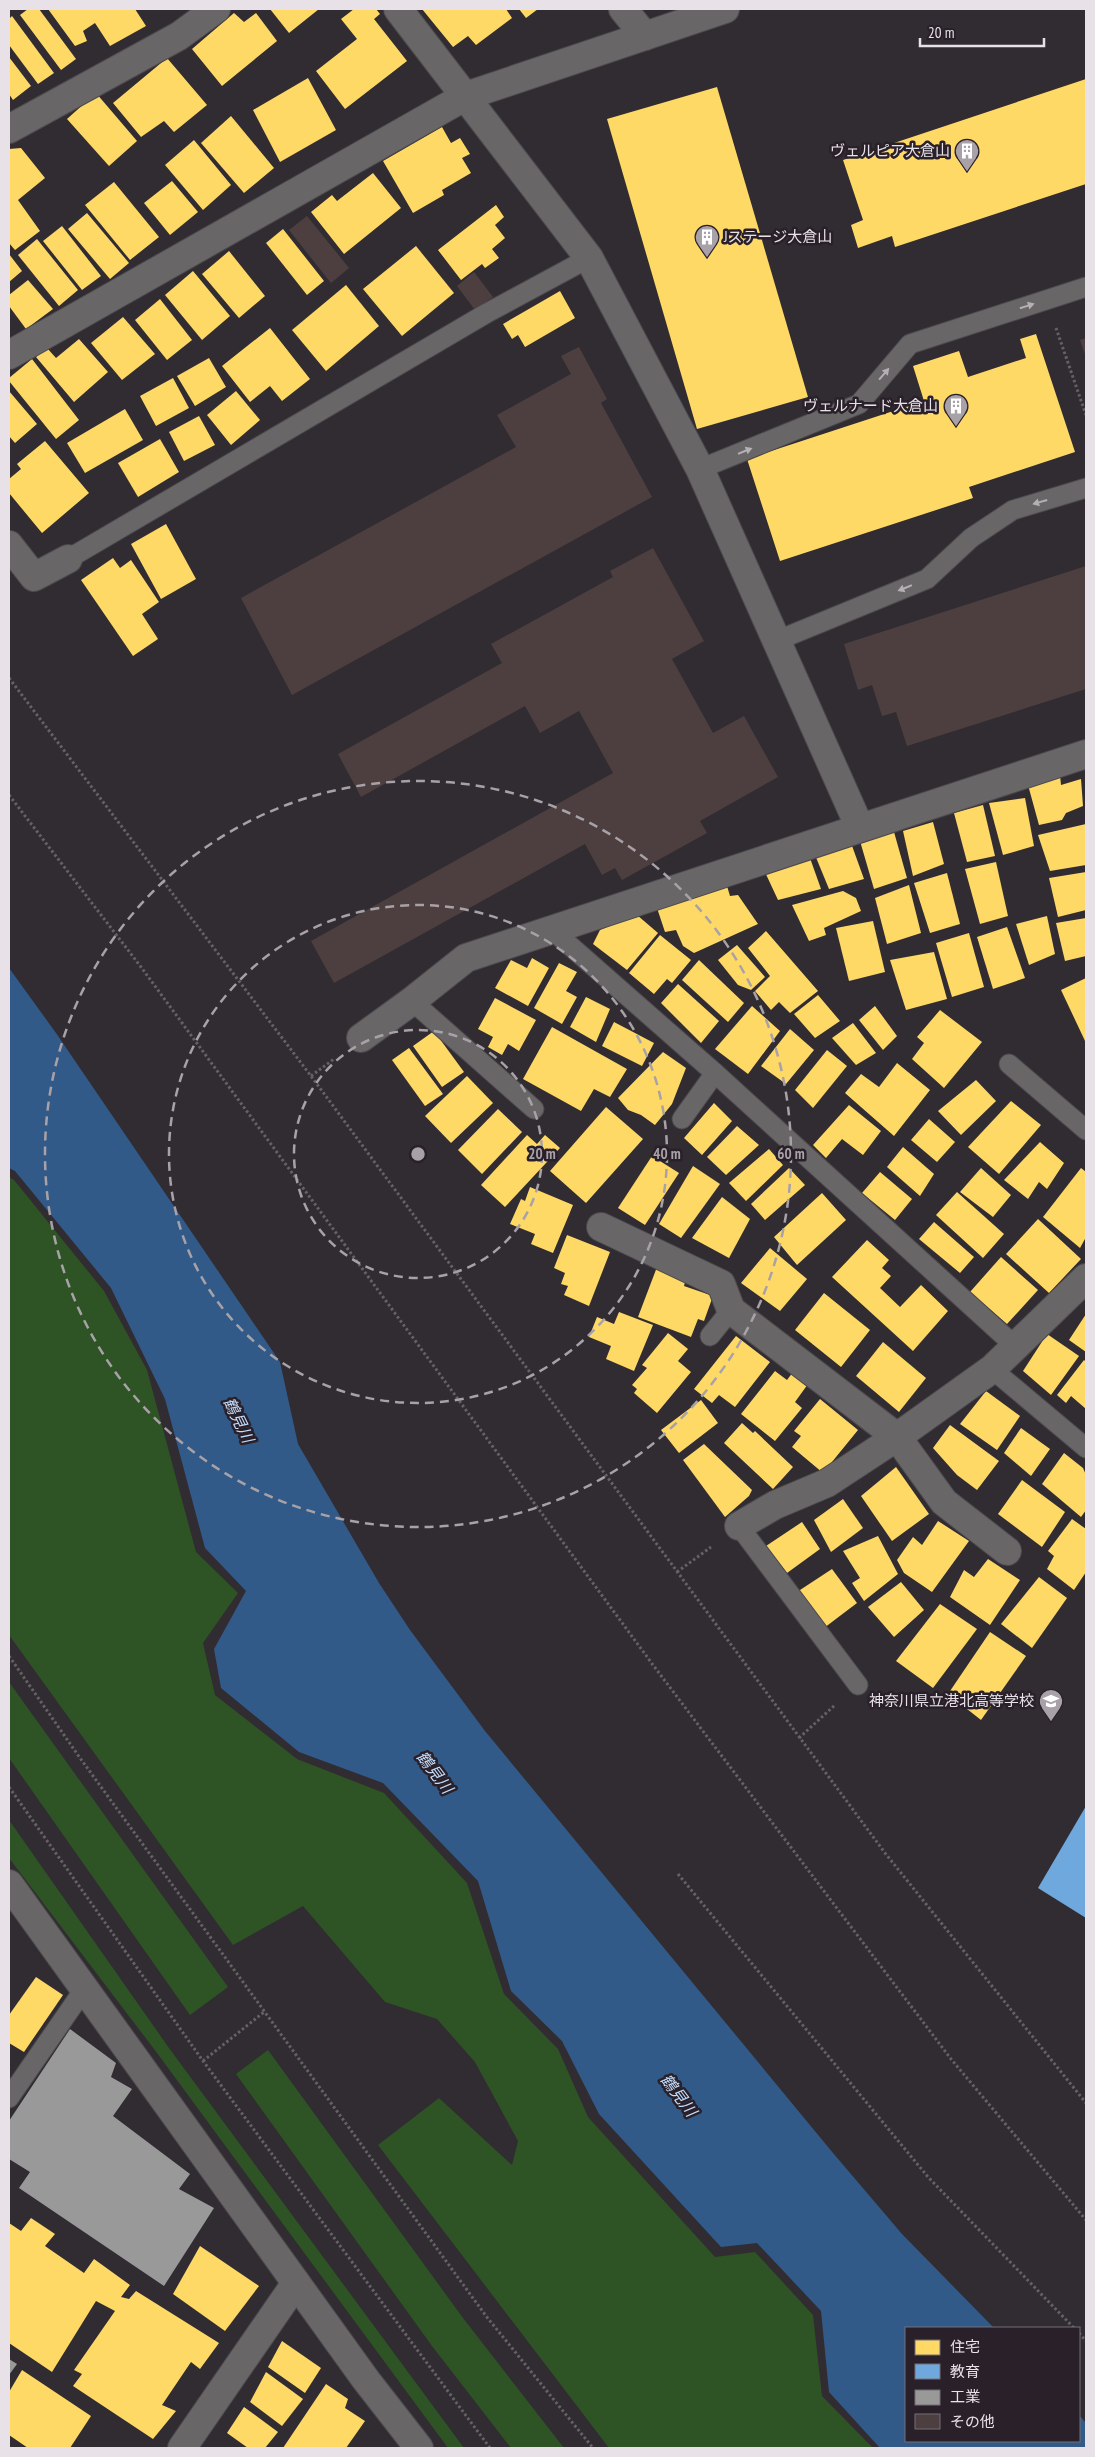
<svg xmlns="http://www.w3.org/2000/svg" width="1095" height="2457" viewBox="0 0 1095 2457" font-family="'PT Sans Narrow','Noto Sans JP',sans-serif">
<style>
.green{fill:#2e5325}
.water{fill:#325a88}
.homes{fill:#ffd966}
.schools{fill:#6fa8dc}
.industry{fill:#999}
.building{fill:#4d3f3f}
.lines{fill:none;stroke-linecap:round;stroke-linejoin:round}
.lane-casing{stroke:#4d4a4e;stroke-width:21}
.street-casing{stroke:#4d4a4e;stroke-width:30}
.path{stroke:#656265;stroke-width:3;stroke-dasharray:2.5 2.5;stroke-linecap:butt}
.lane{stroke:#686667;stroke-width:19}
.street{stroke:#686667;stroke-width:28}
.oneway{fill:#b5b0b4}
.ring{fill:none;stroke:#a8a2a8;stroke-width:2.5;stroke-dasharray:9 6}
.labels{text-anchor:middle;stroke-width:5;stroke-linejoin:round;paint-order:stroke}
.poi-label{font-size:15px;fill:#e8e2e8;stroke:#29202a;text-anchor:end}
.water-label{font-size:16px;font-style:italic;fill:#c3dcfb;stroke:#29202a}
.centre{fill:#a8a2a8;stroke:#29202a;stroke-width:2.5}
.ring-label{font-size:15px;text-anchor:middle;font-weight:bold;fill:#a8a2a8;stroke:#29202a;stroke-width:5;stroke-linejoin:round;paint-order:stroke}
</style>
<rect width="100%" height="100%" fill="#312c32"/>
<g class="green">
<polygon points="9,1177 14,1180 104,1291 147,1370 196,1552 238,1593 203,1643 215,1695 297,1759 384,1793 467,1883 504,1994 558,2049 588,2117 715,2257 755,2252 813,2315 822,2396 873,2448 609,2448 378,2145 439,2098 512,2165 518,2141 475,2062 437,2019 385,2002 303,1906 233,1945 9,1635"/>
<polygon points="9,1682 228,1987 190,2015 9,1758"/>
<polygon points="9,1820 169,2048 464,2448 448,2448 157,2053 9,1858"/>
<polygon points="268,2050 463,2318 564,2448 511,2448 432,2346 236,2074"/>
</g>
<polygon class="water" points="9,968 56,1033 280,1362 298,1444 379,1583 410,1630 485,1731 833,2153 902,2234 994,2328 906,2328 906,2441 1079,2441 1079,2415 1086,2423 1086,2448 880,2448 829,2392 821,2311 757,2243 721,2247 599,2114 562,2041 511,1991 478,1881 383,1783 299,1752 221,1688 214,1649 246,1591 205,1548 165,1399 111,1288 15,1171 9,1168"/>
<g class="homes">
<polygon points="28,9 39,9 76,59 61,70 20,15"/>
<polygon points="48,9 135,9 146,26 110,46 95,23 83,31 87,41 75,46"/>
<polygon points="270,9 319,9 289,33"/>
<polygon points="354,9 376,9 380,14 374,19 407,61 345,109 316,71 357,39 341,19"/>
<polygon points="422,9 506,9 512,18 476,45 468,36 453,47"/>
<polygon points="519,9 538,9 526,18"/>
<polygon points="234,13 244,22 256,13 277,41 222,86 192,49"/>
<polygon points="12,16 54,73 38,84 9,45 9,19"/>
<polygon points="9,57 31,86 13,100 9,94"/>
<polygon points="167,58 207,105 174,132 164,121 141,137 113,103"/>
<polygon points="308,78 336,130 280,162 253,110"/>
<polygon points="1086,79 1086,184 895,247 892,236 858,248 851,225 863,220 843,160"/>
<polygon points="717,87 808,397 697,429 607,119"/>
<polygon points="96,93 137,141 109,166 67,119"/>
<polygon points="231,116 274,168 244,193 201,143"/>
<polygon points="442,127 451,143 460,138 470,154 462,158 471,173 442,190 444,195 413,213 383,161"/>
<polygon points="194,140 231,185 203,210 165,165"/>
<polygon points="21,148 45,178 18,200 40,231 15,250 9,243 9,149"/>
<polygon points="373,173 401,208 344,254 311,212 332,195 337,201"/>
<polygon points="172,181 198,212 170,235 144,203"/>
<polygon points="114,182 159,237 130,260 85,205"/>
<polygon points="496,205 504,217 495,225 505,238 492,249 499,258 485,268 482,264 461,280 438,250"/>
<polygon points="87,213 129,263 110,279 68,229"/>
<polygon points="62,226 101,276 82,290 43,241"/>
<polygon points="283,229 324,281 307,295 266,243"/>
<polygon points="37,239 78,290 59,306 18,255"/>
<polygon points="416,246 454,293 402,336 363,289"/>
<polygon points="229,251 265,296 239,318 202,274"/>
<polygon points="9,254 22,271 9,282"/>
<polygon points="193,271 230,316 202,340 165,295"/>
<polygon points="28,280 53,309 26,329 9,306 9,295"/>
<polygon points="346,285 379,326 326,371 292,330"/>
<polygon points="560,291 575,318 525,347 518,335 512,339 503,324"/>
<polygon points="160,299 192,340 167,360 135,320"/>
<polygon points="123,317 155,354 122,380 91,343"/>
<polygon points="270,328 310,379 282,401 270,386 250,402 222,366"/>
<polygon points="1036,334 1075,452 969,487 973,498 780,561 747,459 924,401 913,366 959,351 968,377 1026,358 1020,339"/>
<polygon points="79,339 108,372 74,402 36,357 47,348 56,358"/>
<polygon points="209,358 226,387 195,406 177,376"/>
<polygon points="32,359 79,420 56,439 9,381 9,378"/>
<polygon points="173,378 189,408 156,426 140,396"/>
<polygon points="9,391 37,424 15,443 9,436"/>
<polygon points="236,391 260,420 231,445 207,415"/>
<polygon points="125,409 143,440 85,473 67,443"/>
<polygon points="199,416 215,445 184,461 169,432"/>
<polygon points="160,439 179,472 138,497 118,463"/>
<polygon points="45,441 89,493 42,533 9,493 9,479 21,469 17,464"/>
<polygon points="166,524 196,579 161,599 131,544"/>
<polygon points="113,558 120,568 131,560 159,602 142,614 158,639 133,656 81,580"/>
<polygon points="1060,775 1061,785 1081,779 1083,806 1066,813 1062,820 1039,825 1028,785"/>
<polygon points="1025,798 1034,846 1003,855 989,803"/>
<polygon points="983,805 995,856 967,862 954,813"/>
<polygon points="933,822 944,864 913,876 903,831"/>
<polygon points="1086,824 1086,865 1050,871 1038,835"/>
<polygon points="894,832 907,878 874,889 860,841"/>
<polygon points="851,843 864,879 829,889 815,855"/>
<polygon points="810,858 821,889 778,900 764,870"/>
<polygon points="996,862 1008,916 980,924 965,869"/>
<polygon points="1086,872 1086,910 1058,917 1049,878"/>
<polygon points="947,873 960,924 930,933 914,883"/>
<polygon points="909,885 921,933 887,944 875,898"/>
<polygon points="727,886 730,896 738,895 758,924 694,953 683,946 676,930 665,932 657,908"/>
<polygon points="843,891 856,898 861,911 824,928 826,935 809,941 792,905"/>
<polygon points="637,915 658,933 627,970 593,944 600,930"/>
<polygon points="1047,916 1055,954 1029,965 1016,924"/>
<polygon points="1086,918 1086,956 1065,961 1056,923"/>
<polygon points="873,921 885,972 849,981 836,928"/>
<polygon points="1007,927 1025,978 993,989 977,937"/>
<polygon points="766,931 818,991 790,1013 779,1002 771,1010 755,991 770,976 748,948"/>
<polygon points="969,933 984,987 952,997 936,943"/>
<polygon points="660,935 691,960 672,983 667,979 654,994 629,973"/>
<polygon points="737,945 765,977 751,990 738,985 718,960"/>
<polygon points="934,952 947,999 906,1010 890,960"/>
<polygon points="532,958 549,968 528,1006 495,988 511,960 527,968"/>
<polygon points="699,960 744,1003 728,1022 682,980"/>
<polygon points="559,963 577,972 566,991 577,997 562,1024 534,1008"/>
<polygon points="1086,978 1086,1043 1061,990"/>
<polygon points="678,984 719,1021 701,1043 661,1003"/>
<polygon points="818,995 840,1021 815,1038 794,1014"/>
<polygon points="586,997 610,1009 596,1042 570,1027"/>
<polygon points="495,998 536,1020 519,1051 508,1044 502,1055 488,1047 493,1037 478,1029"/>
<polygon points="752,1006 780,1031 748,1074 715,1049"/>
<polygon points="875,1006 897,1036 883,1050 859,1020"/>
<polygon points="940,1010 982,1042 944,1088 912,1059 924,1043 917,1037"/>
<polygon points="614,1022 654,1043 642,1066 602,1046"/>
<polygon points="853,1023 876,1053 856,1065 832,1038"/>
<polygon points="552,1027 627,1069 610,1097 594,1089 581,1111 523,1079"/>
<polygon points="790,1029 814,1050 786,1084 761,1066"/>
<polygon points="434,1031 464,1072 442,1087 413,1046"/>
<polygon points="409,1048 443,1094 425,1106 392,1060"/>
<polygon points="827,1050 847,1066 813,1108 795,1090"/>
<polygon points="663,1052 686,1068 672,1104 655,1125 641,1115 628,1110 618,1098"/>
<polygon points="897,1063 930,1090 894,1136 845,1093 861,1074 879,1087"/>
<polygon points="467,1076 493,1103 451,1143 425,1116"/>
<polygon points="976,1080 996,1101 961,1135 938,1111"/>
<polygon points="1011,1101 1041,1125 999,1174 968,1147"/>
<polygon points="714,1103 732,1121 702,1155 684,1138"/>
<polygon points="849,1105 881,1131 863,1155 842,1139 826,1158 813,1145"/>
<polygon points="606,1107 643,1139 586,1203 550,1171"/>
<polygon points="498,1109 522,1132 482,1174 458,1150"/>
<polygon points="929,1119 955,1142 937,1162 911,1140"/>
<polygon points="737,1126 759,1145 726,1175 707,1157"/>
<polygon points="527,1135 537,1144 545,1135 560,1148 505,1207 481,1185"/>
<polygon points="1040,1142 1064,1163 1047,1189 1039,1182 1028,1199 1004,1180"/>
<polygon points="903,1147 934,1174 920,1196 887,1167"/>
<polygon points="769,1149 783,1165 746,1201 729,1183"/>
<polygon points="652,1156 679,1173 645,1225 618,1208"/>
<polygon points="693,1166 720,1184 681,1238 659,1224"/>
<polygon points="789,1168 805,1185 765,1220 751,1204"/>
<polygon points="981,1168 1011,1195 993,1217 960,1192"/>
<polygon points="1081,1168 1086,1172 1086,1237 1080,1248 1043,1217"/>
<polygon points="880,1172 912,1199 895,1220 862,1193"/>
<polygon points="530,1187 573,1205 553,1253 531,1244 535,1234 510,1224 521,1199 525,1201"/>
<polygon points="957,1192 1004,1234 983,1258 936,1215"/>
<polygon points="822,1193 846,1220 797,1265 774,1237"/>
<polygon points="722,1197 750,1219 729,1258 692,1238"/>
<polygon points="1038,1219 1081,1259 1049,1293 1006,1254"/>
<polygon points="934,1222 974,1257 960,1273 919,1239"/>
<polygon points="567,1235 610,1252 589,1306 564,1295 568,1286 561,1284 565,1273 554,1268"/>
<polygon points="867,1240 889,1260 882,1268 891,1276 880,1288 900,1307 921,1285 948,1311 913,1351 832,1277"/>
<polygon points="770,1248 807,1279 780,1311 741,1283"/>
<polygon points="1001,1257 1038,1290 1007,1324 970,1292"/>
<polygon points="657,1267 686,1278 684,1286 713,1296 704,1321 698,1319 691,1337 638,1317"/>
<polygon points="824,1293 870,1330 841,1367 795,1330"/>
<polygon points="619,1312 653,1325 634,1371 606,1359 611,1346 589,1337 597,1317 614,1324"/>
<polygon points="1086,1314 1086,1352 1069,1340"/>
<polygon points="668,1333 688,1349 678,1361 691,1372 657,1413 634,1393 637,1389 632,1385 647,1368 642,1365"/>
<polygon points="1047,1334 1079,1356 1051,1395 1023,1371"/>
<polygon points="736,1336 770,1362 735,1407 719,1395 712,1403 694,1389"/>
<polygon points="883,1342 926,1378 899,1412 856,1376"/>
<polygon points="1084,1360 1086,1362 1086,1409 1071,1396 1066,1403 1057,1395"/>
<polygon points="775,1371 787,1380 793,1372 808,1384 795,1402 802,1408 775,1441 741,1414"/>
<polygon points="986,1391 1020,1416 997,1450 960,1424"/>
<polygon points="820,1399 858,1430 823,1473 792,1447 801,1436 794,1431"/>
<polygon points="701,1400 718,1423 679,1453 661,1430"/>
<polygon points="742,1423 753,1433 755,1431 793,1467 773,1489 724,1443"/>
<polygon points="950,1425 999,1461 977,1490 957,1475 933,1448"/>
<polygon points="1021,1428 1050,1449 1031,1476 1004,1453"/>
<polygon points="704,1444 752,1490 749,1496 725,1517 683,1460"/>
<polygon points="1064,1453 1083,1468 1086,1475 1086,1510 1081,1517 1042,1484"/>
<polygon points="896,1467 929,1514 892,1541 861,1496"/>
<polygon points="1022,1480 1065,1512 1042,1547 998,1514"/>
<polygon points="843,1499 863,1528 831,1552 814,1520"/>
<polygon points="1072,1519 1086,1529 1086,1572 1074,1590 1047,1569 1054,1556 1048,1551"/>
<polygon points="938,1521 969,1541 932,1592 904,1573 897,1560 913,1537 922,1545"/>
<polygon points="802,1522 820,1549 787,1573 766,1546"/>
<polygon points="878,1536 898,1574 864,1601 852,1583 860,1578 843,1551"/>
<polygon points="988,1559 1020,1580 990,1625 950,1597 964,1570 974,1577"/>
<polygon points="832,1569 857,1603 824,1628 797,1592"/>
<polygon points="1039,1577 1067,1598 1032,1648 1001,1624"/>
<polygon points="901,1582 924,1610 894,1637 868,1607"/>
<polygon points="940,1604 977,1629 933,1688 896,1661"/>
<polygon points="990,1632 1026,1656 981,1720 948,1694"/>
<polygon points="36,1977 63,1995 24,2052 9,2043 9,2015"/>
<polygon points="31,2218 55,2234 45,2246 84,2273 94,2259 130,2285 121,2297 129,2299 136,2291 219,2343 200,2369 191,2362 162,2405 176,2411 153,2439 73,2386 82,2374 74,2370 115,2311 96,2301 52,2372 9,2343 9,2223 21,2231"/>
<polygon points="200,2246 259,2286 225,2331 173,2294"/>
<polygon points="282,2341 321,2368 305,2393 268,2367"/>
<polygon points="22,2370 91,2416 70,2448 28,2448 9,2435 9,2392"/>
<polygon points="266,2372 303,2399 282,2426 250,2402"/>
<polygon points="326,2384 348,2399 345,2408 365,2421 346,2448 283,2448"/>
<polygon points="244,2407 278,2432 265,2448 248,2448 227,2433"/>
</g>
<polygon class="schools" points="1086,1806 1086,1918 1038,1888"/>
<g class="industry">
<polygon points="70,2029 116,2063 111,2077 132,2089 113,2116 190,2174 179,2189 214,2208 164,2286 19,2188 30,2172 9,2159 9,2121"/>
<polygon points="9,2359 17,2364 9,2375"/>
</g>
<g class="building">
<polygon points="307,216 349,268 331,283 289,230"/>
<polygon points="474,272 493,297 475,310 457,286"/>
<polygon points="1086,338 1086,357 1080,340"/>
<polygon points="579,347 607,399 601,403 652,497 292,695 241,598 516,447 497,415 571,374 561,356"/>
<polygon points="653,548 704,641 672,659 713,733 744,716 778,777 700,821 707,833 622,880 615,868 602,875 585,844 334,983 311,941 613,773 579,711 540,733 525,706 361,797 338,754 502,663 491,644 613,577 610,571"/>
<polygon points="1086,566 1086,689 907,746 896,712 882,716 872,685 858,690 844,644"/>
</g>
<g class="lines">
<g class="lane-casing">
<g id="lane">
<polyline points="700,469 859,404 910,344 1086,287"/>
<polyline points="68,559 487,313 589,258"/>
<polyline points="776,641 927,579 971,538 1013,510 1086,488"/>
<polyline points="551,929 715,1073 1016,1347"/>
<polyline points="412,1001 534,1109"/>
<polyline points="1009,1064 1086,1130"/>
<polyline points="682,1119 715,1073"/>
<polyline points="710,1336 731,1310"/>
<polyline points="992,1369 1086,1448"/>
<polyline points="739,1526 858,1685"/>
<polyline points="9,2098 85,1988"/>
</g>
</g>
<g class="street-casing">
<g id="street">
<polyline points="398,9 589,258 700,469 860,828"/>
<polyline points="623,9 645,36"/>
<polyline points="9,129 179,36 216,9"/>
<polyline points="9,355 466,96 725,9"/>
<polyline points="9,545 34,577 68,559"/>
<polyline points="361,1038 412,1001 466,958 1086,754"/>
<polyline points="601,1227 721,1284 731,1310 897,1437 944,1502 1007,1551"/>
<polyline points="739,1526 775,1505 827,1483 897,1437 992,1369 1086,1278"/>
<polyline points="9,1884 366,2380 419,2448"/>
<polyline points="182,2448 296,2283"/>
</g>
</g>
<g class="path">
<polyline points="1056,328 1086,415"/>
<polyline points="9,678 311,1076 885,1853 1086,2103"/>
<polyline points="9,795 141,967 653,1665 951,2059 1086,2220"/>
<polyline points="311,1076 334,1059"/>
<polyline points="677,1572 711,1547"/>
<polyline points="9,1656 80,1758 486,2316 593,2448"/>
<polyline points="799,1738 835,1705"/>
<polyline points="9,1787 203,2061 490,2448"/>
<polyline points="678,1874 928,2177 1074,2328"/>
<polyline points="203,2061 264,2012"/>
<polyline points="1079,2333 1086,2341"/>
</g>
<use href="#lane" class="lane"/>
<use href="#street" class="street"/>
</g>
<defs><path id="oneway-solid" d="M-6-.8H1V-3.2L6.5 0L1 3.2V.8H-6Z" transform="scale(1.25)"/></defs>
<g class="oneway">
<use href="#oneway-solid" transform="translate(1027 306) rotate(-18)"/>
<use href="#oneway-solid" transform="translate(884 374) rotate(-49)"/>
<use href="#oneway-solid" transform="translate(745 451) rotate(-22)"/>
<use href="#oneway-solid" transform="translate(1040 502) rotate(164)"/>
<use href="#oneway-solid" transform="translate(905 588) rotate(158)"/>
</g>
<g class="ring">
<circle cx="418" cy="1154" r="124"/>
<circle cx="418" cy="1154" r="249"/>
<circle cx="418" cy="1154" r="373"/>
</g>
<defs>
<g id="building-pin" transform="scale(1.25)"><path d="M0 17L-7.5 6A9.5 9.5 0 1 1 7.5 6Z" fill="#a8a2a8" stroke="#29202a"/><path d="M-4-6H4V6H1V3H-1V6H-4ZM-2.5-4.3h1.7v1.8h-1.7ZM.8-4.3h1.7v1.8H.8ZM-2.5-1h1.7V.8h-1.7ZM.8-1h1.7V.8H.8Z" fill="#fff"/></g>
<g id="school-pin" transform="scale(1.25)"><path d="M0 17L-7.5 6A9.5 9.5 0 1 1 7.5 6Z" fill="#a8a2a8" stroke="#29202a"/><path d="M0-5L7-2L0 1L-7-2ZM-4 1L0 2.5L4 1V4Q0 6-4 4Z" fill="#fff"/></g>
</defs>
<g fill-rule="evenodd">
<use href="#building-pin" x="967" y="151"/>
<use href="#building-pin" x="707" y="237"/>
<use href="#building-pin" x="956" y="406"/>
<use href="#school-pin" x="1051" y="1701"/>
</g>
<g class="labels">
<g class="poi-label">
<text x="950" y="156">ヴェルピア大倉山</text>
<text x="724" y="242" text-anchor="start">Jステージ大倉山</text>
<text x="938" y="411">ヴェルナード大倉山</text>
<text x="1034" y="1706">神奈川県立港北高等学校</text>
</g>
<g class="water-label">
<text transform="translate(239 1420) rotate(64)" y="6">鶴見川</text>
<text transform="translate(435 1772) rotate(53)" y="6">鶴見川</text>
<text transform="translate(679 2095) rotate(53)" y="6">鶴見川</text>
</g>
</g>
<circle cx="418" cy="1154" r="8" class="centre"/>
<g class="ring-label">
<text x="542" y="1159">20 m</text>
<text x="667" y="1159">40 m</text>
<text x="791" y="1159">60 m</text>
</g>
<rect width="1095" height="2457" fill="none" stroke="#e8e2e8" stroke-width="20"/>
<rect x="905" y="2327" width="175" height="115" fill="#29202a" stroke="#756e76"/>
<rect x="915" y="2340" width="25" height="15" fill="#ffd966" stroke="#756e76"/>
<text x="950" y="2352" font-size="15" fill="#e8e2e8">住宅</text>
<rect x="915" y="2364" width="25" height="15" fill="#6fa8dc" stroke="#756e76"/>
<text x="950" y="2377" font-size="15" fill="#e8e2e8">教育</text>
<rect x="915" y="2390" width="25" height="15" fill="#999999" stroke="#756e76"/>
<text x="950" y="2402" font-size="15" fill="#e8e2e8">工業</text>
<rect x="915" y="2414" width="25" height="15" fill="#4d3f3f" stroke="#756e76"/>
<text x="950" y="2427" font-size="15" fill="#e8e2e8">その他</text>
<path d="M920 38v8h124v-8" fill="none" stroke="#e8e2e8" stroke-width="2.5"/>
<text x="928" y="38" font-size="15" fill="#e8e2e8" stroke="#29202a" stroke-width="4" paint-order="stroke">20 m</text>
</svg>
